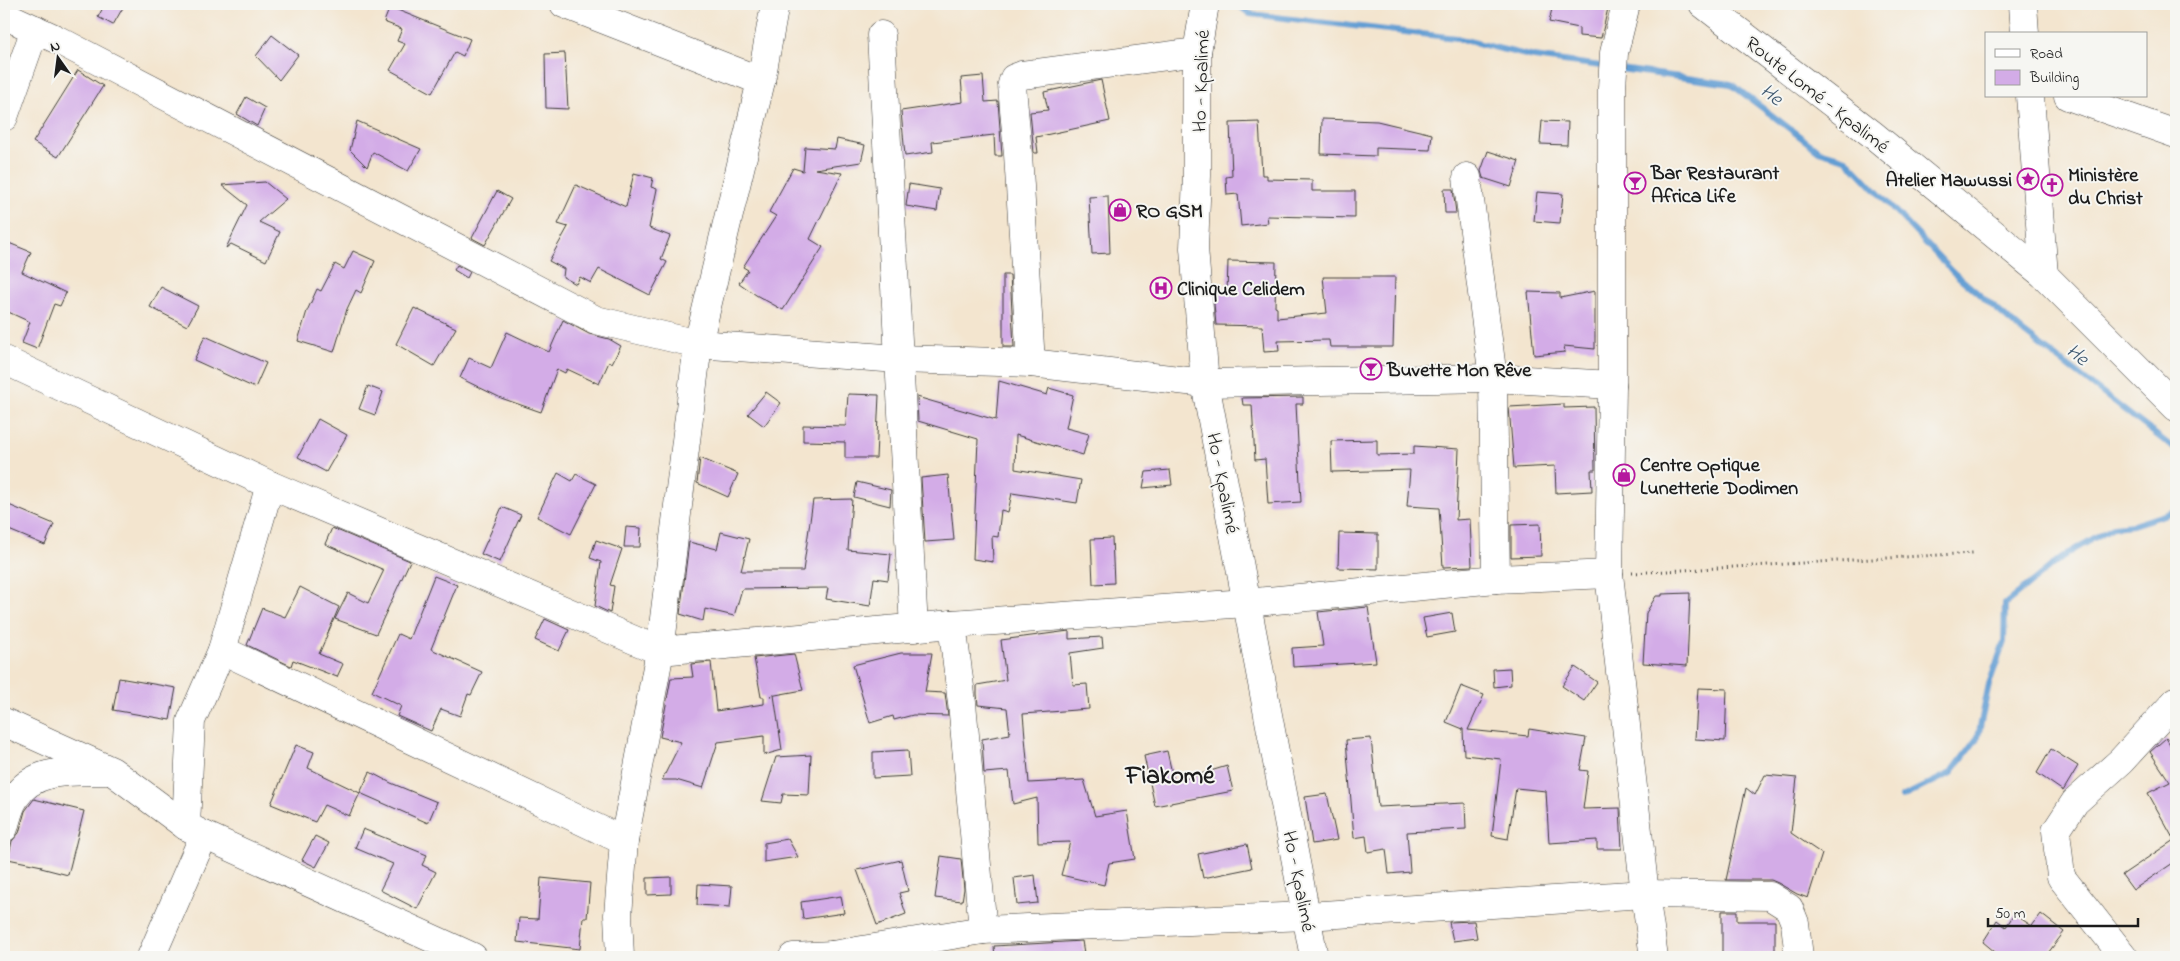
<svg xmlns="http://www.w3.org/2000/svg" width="2180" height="961" viewBox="0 0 2180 961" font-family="'Indie Flower',sans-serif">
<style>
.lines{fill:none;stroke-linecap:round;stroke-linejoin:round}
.stream{stroke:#639ed3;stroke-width:6}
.building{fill:#d3ace7}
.minor-casing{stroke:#3c3a37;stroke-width:29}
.major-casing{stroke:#3c3a37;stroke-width:29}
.path{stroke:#3c3a37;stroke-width:3;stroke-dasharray:1 4;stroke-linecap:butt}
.minor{stroke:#fff;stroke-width:28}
.major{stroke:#fff;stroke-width:28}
.labels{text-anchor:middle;stroke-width:4;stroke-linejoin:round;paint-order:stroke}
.street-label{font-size:20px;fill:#1c1c1c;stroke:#f6f6f2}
.poi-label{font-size:20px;font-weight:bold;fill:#1c1c1c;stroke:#f6f6f2;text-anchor:start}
.water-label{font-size:21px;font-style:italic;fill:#3c566e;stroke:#f6f6f2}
.district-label{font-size:25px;font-weight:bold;fill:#1c1c1c;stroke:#f6f6f2}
</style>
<rect width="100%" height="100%" fill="#f6f6f2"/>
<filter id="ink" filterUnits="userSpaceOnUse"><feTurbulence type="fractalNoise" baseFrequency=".02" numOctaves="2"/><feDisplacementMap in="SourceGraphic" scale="10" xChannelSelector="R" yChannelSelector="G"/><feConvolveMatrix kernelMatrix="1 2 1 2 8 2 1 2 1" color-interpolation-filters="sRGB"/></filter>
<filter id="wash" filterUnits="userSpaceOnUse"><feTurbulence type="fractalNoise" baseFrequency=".0096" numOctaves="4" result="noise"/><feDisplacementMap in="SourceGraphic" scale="20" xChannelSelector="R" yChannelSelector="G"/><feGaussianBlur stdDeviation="1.12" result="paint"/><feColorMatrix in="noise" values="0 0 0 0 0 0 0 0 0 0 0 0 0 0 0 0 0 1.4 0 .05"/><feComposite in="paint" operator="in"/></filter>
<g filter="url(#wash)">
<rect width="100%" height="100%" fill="#f3e5cf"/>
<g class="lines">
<g class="stream">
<polyline points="1237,4 1250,14 1456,38 1534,57 1608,67"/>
<polyline points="1620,69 1731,84 1819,151 1846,159 1953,272 2022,331 2176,450"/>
<polyline points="1902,797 1951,773 1978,737 1989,684 2004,642 2005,604 2062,557 2113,527 2133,525 2176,511"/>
</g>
</g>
<g id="blocks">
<g class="building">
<polygon points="105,4 125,4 113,25 98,17"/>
<polygon points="1553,4 1609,4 1601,38 1579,36 1579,28 1549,22"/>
<polygon points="390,7 470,39 463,56 455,52 432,93 390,70 405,44 397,41 402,29 384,22"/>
<polygon points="272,35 298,55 279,80 256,56"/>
<polygon points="565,53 568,109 546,108 545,54"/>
<polygon points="78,70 103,86 58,157 33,142"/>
<polygon points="983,76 985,102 998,101 1002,156 995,156 994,135 932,142 933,152 905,156 901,111 963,102 961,78"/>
<polygon points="1101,80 1110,121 1036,137 1038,153 1034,153 1030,112 1048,110 1044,92"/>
<polygon points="246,97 265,108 257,126 237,114"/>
<polygon points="1322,119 1377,121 1432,134 1430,150 1376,148 1376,156 1321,154"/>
<polygon points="357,121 421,149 408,171 373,152 367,167 350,150"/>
<polygon points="1542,121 1568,122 1567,145 1540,144"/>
<polygon points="1259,122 1262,175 1267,175 1267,179 1312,180 1312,191 1355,191 1355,218 1267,216 1268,223 1241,226 1238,194 1227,195 1226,177 1232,176 1230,123"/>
<polygon points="837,139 865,145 861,162 815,169 842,173 810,239 823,247 783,310 756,295 739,283 748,270 743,267 776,216 769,212 793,168 803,171 805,147 835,149"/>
<polygon points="1488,151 1519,161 1511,187 1483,178 1481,171"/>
<polygon points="634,173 653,178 651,187 657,189 649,228 670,236 661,259 667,262 650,295 599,269 591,283 580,277 576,284 563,277 564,269 549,261 568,227 558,224 576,185 626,207"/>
<polygon points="265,182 286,199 259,222 280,232 266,261 231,244 226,248 247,205 222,185"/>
<polygon points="909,184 940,189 937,211 906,206"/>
<polygon points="1444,189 1453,189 1456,213 1445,213"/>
<polygon points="497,191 511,199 485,245 472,238"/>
<polygon points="1537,192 1563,194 1560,223 1534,221"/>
<polygon points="1108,196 1110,253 1092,254 1089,197"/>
<polygon points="4,241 31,252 22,272 66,293 60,306 54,304 37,349 22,343 30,322 4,310"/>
<polygon points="353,251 375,261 361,293 356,290 347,309 334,352 298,341 307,311 317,289 321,291 335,264 344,269"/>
<polygon points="1228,261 1276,262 1275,307 1277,308 1277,318 1327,313 1323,277 1395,277 1393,347 1330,347 1329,340 1278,341 1279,351 1264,352 1262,326 1216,325 1213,293 1227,293"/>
<polygon points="457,265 470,272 467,278 454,270"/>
<polygon points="1003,275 1010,275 1014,347 1003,347"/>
<polygon points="161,287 198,306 187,326 150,307"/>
<polygon points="1595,291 1595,349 1564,346 1565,352 1534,355 1528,292 1560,293 1560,298"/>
<polygon points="414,308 456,328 434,366 396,344"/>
<polygon points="563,320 589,334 609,339 621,346 612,363 609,362 599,384 567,369 565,373 557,369 541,412 501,398 460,378 469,358 491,368 507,332 549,352"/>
<polygon points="205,336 266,363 255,388 194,360"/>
<polygon points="999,381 1047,395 1049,388 1073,395 1066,428 1089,434 1083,455 1016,435 1015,469 1081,480 1077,503 1012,493 1008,512 1001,510 998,537 992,536 993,562 973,559 978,439 918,421 917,397 996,420"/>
<polygon points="368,386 383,392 375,415 359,409"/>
<polygon points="766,392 781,403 764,426 748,414"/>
<polygon points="848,394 879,395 876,458 845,458 845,442 803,441 803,425 846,426"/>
<polygon points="1303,397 1303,404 1296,404 1301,502 1268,504 1265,459 1255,460 1252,405 1243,405 1242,398"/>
<polygon points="1564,404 1564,408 1594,407 1595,470 1591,470 1592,491 1556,493 1555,466 1514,468 1509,407"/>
<polygon points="318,419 347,435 326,472 298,457"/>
<polygon points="1377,440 1377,455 1414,454 1414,446 1459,449 1456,520 1470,519 1472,566 1443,567 1439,508 1407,506 1410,470 1332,472 1331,441"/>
<polygon points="700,458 738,474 728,497 697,483"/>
<polygon points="1170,470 1172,485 1143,488 1146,472"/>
<polygon points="558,473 572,481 576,474 596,484 571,534 537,517"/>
<polygon points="948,475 954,540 925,542 921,478"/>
<polygon points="857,482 891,490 890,506 854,497"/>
<polygon points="852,499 848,550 891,554 888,580 874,578 870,606 826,599 828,588 742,589 734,616 705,609 703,621 680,614 689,542 717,549 721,532 749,539 741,571 803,571 813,500"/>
<polygon points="4,503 54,524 45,545 4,528"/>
<polygon points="502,507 521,515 500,562 481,554"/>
<polygon points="1540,524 1541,556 1511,557 1511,525"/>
<polygon points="626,527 641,528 640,547 624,547"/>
<polygon points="332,528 410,561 376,634 335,619 348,593 368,603 384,570 325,544"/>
<polygon points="1339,533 1378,534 1378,569 1338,568"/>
<polygon points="1112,538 1114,583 1093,584 1091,539"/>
<polygon points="596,540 622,549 610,585 614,586 610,613 595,606 601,562 590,558"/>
<polygon points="434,576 457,585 431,649 482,672 471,695 468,694 460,716 441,709 431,731 397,716 401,706 372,692 398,634 409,639"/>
<polygon points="300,587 339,607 319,654 343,664 337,677 293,660 291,666 247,645 262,608 285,617"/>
<polygon points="1690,593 1687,666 1643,663 1646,613 1656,596 1662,596 1662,594"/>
<polygon points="1368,607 1376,662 1293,667 1292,648 1323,646 1318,612"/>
<polygon points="1452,613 1455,632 1427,637 1423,618"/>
<polygon points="545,619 569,630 559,651 535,640"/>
<polygon points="1069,631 1069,639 1102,637 1103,648 1070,653 1073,685 1087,684 1089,709 1023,714 1029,783 1084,780 1095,816 1127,811 1135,859 1109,863 1104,885 1061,875 1070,842 1038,843 1037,798 1013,804 1009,771 984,773 982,739 1010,734 1007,708 978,705 977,694 977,685 1006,680 1001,640"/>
<polygon points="901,653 932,653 925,692 945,693 948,716 913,715 894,720 893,716 870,723 853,665"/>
<polygon points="794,654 803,690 770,696 774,695 782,750 764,755 764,736 718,742 703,788 676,780 662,780 681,742 660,737 671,678 693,677 691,664 711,662 716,711 764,704 764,697 761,697 754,658"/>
<polygon points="1575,667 1597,682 1584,701 1562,686"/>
<polygon points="1510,668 1511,685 1494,687 1493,669"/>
<polygon points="119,678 176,688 170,720 113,710"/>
<polygon points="1461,686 1484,695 1468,730 1528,736 1529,729 1586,738 1580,770 1588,771 1583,809 1620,808 1622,849 1597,849 1597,840 1549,843 1546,791 1516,788 1508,839 1492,836 1501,759 1464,755 1463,729 1446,722"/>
<polygon points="1698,688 1727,689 1725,741 1695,739"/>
<polygon points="1371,738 1378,807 1465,803 1466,829 1407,832 1410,872 1389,874 1386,849 1368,852 1366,836 1354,838 1346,740"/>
<polygon points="2166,738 2176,754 2176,861 2133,890 2122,875 2174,840 2148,793 2170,782 2150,752"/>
<polygon points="296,745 314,752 308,768 360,793 349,816 324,805 315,822 271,804"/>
<polygon points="2051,749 2078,766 2063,791 2037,773"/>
<polygon points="908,750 910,776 873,778 873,752"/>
<polygon points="1167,751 1174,782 1227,766 1233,791 1155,806 1144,756"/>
<polygon points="811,755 809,795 783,794 781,803 762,801 776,757"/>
<polygon points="370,772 391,783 437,802 428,823 360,793"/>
<polygon points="1765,775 1797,778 1791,833 1822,854 1808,898 1797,894 1778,883 1771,880 1726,880 1746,788 1755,795"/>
<polygon points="1327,794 1337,840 1312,844 1305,797"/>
<polygon points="34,799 84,811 68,875 41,868 42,866 8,859 12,841 19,833 25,811"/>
<polygon points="363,829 427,855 422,865 436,872 417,909 380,890 393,864 355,848"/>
<polygon points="315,836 329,843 316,867 302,860"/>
<polygon points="788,839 798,857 764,862 764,843"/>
<polygon points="1247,844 1252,868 1203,878 1198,854"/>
<polygon points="941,856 961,859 964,889 962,901 935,898"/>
<polygon points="901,860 908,891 899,893 906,914 877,925 857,870"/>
<polygon points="1035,875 1038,903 1017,905 1014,878"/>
<polygon points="671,877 671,894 647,895 647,878"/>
<polygon points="541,878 590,883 587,918 583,918 580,949 517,942 519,918 538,919"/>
<polygon points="698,884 732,886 730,907 697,905"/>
<polygon points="841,896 844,913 803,919 801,902"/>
<polygon points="1722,911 1737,911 1737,921 1775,921 1775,954 1722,956"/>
<polygon points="2014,914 2032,926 2041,914 2064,932 2045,957 2001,957 1983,942 1997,920 2006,927"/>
<polygon points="1474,921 1477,938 1453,941 1449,922"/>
<polygon points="1082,941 1084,953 1043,957 995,957 994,946"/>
</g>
</g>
</g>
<g filter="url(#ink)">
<use href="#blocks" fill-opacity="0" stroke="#3c3a37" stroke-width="1"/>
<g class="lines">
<g class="minor-casing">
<g id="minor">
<polyline points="564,4 761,81"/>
<polyline points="1626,4 1614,53 1612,88 1612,385 1609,574 1645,894 1654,957"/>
<polyline points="2023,4 2025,34"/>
<polyline points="4,15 56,39 596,320 698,344 898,359 1031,363 1205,383 1493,378 1612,385"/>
<polyline points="881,35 914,628"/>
<polyline points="2030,96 2044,275"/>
<polyline points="2068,96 2176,134"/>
<polyline points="4,117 35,29"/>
<polyline points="1467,177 1493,378 1496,579"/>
<polyline points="4,360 270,485 660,651 952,624 1246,603 1496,579 1609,574"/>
<polyline points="1031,363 1018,154 1013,98 1012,84 1014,78 1022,75 1197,52"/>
<polyline points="952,624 962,703 983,930"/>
<polyline points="222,650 624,841"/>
<polyline points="4,722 112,771 186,826 204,835 473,957"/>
<polyline points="186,826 191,721 222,650 270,485"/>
<path d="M4,828c3,-10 5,-21 11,-30 19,-31 58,-26 90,-27"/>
<polyline points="151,957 204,835"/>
<polyline points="620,957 618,915 624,841 660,651 698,344 761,81 775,4"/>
<polyline points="793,957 832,955"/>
<polyline points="832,957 832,955 983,930 1307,916 1645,894 1770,896 1789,908 1795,923 1799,957"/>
<polyline points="2124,957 2061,877 2056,831 2075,802 2121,761 2176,701"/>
</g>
</g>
<g class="major-casing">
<g id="major">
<polyline points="1205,4 1197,52 1197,176 1194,248 1205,383 1314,957"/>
<polyline points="1703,4 1872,134 2044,275 2176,407"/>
</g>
</g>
<polyline class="path" points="1632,573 1973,553"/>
<use href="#minor" class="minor"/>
<use href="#major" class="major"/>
</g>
</g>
<defs>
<g id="sight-ring" transform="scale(1.125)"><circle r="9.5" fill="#f6f6f2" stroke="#b5179e" stroke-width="1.5"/><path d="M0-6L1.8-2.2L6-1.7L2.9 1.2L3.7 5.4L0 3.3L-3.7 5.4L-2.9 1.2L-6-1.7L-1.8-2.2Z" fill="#b5179e"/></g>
<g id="bar-ring" transform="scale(1.125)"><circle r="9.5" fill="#f6f6f2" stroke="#b5179e" stroke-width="1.5"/><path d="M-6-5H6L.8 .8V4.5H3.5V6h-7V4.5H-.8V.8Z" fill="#b5179e"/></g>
<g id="church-ring" transform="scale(1.125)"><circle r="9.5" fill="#f6f6f2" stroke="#b5179e" stroke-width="1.5"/><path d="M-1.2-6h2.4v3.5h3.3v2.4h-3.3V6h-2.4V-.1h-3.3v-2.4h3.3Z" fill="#b5179e"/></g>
<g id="shop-ring" transform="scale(1.125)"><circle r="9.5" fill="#f6f6f2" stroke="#b5179e" stroke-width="1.5"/><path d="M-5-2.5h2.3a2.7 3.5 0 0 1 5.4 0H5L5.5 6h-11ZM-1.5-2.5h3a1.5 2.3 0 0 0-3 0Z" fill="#b5179e"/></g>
<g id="hospital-ring" transform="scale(1.125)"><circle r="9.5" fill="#f6f6f2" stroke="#b5179e" stroke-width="1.5"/><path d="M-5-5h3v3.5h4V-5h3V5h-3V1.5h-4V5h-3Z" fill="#b5179e"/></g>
</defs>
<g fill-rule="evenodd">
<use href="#sight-ring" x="2028" y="179"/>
<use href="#bar-ring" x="1635" y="183"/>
<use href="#church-ring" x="2052" y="185"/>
<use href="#shop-ring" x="1120" y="210"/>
<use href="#hospital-ring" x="1161" y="288"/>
<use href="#bar-ring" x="1371" y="369"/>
<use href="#shop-ring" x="1624" y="475"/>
</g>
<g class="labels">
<g class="street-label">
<text transform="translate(1200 81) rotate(-88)" y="7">Ho - Kpalimé</text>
<text transform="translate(1818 94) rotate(38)" y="7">Route Lomé - Kpalimé</text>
<text transform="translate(1224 483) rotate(79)" y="7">Ho - Kpalimé</text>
<text transform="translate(1300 881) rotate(79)" y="7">Ho - Kpalimé</text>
</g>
<g class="poi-label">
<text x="1651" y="179">Bar Restaurant<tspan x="1651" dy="23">Africa Life</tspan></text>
<text x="2068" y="181">Ministère<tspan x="2068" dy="23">du Christ</tspan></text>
<text x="2012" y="186" text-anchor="end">Atelier Mawussi</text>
<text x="1136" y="217">RO GSM</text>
<text x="1177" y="295">Clinique Celidem</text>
<text x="1387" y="376">Buvette Mon Rêve</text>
<text x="1640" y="471">Centre Optique<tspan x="1640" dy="23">Lunetterie Dodimen</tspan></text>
</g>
<g class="water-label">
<text transform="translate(1772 94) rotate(37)" y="7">He</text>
<text transform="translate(2078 354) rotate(38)" y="7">He</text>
</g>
<g class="district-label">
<text x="1170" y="783">Fiakomé</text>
</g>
</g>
<rect width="2180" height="961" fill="none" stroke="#f6f6f2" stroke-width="20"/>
<rect x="1985" y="32" width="162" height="65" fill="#f6f6f2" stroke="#9f9f9c"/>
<rect x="1995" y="49" width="25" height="8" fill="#ffffff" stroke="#9f9f9c"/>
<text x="2030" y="58" font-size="15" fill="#1c1c1c">Road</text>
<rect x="1995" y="70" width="25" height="15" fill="#d3ace7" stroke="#9f9f9c"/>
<text x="2030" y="82" font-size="15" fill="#1c1c1c">Building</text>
<g transform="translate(58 58) rotate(346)" stroke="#f6f6f2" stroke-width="4" paint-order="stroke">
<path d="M0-4L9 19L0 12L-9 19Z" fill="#1c1c1c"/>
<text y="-8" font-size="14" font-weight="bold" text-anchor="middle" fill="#1c1c1c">N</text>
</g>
<path d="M1988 918v8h150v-8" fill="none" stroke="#1c1c1c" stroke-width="2.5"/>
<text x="1995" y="918" font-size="15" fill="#1c1c1c" stroke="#f6f6f2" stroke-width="4" paint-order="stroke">50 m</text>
</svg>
